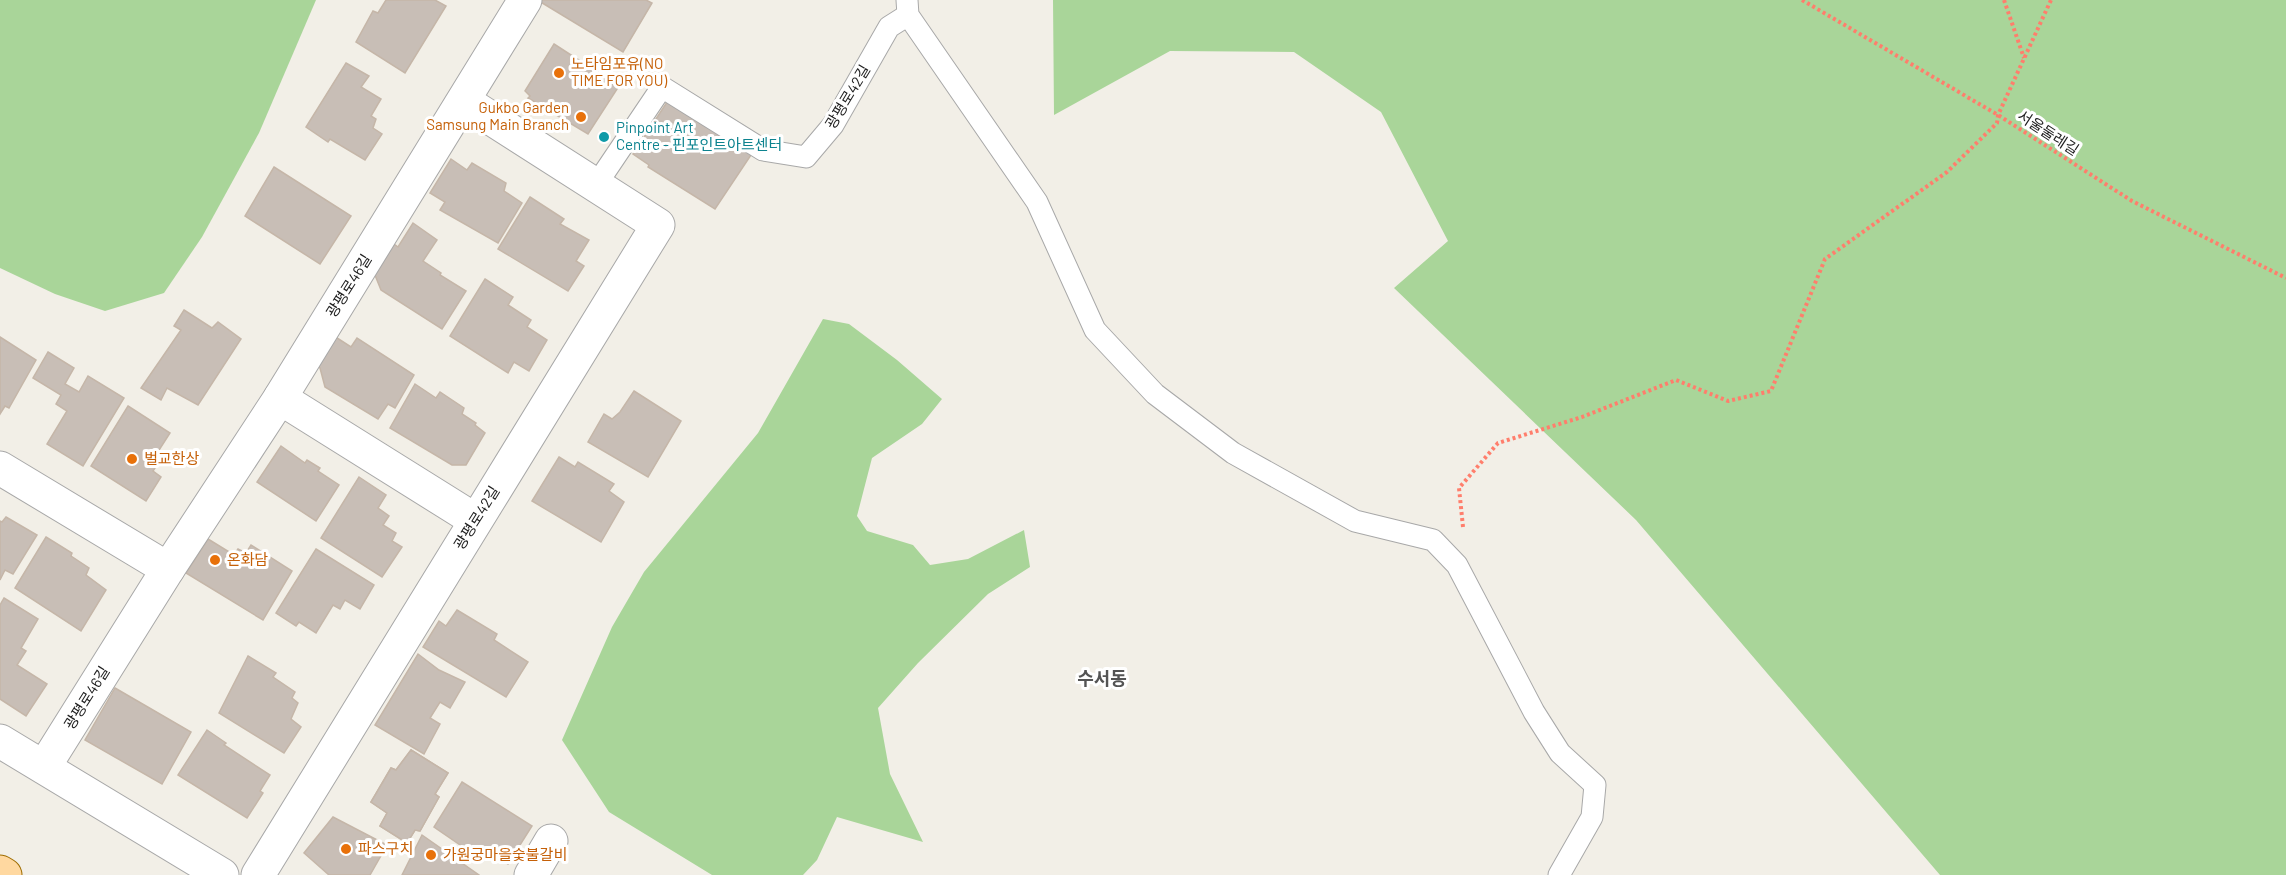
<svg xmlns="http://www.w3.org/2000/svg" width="2286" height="875" viewBox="0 0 2286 875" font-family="Barlow,'Noto Sans KR',sans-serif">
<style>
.forest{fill:#a9d599}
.building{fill:#c8beb6;stroke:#c5b6a8;stroke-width:1.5}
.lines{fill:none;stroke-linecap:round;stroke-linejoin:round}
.service-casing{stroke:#a8a8a8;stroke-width:23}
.minor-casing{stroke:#a8a8a8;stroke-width:35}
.primary-casing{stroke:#9f6d00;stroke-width:35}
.path{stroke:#ff7e6c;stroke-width:4;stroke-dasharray:3 3;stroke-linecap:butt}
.service{stroke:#fff;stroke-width:21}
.minor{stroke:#fff;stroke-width:33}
.primary{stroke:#ffd8a0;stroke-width:33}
.food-dot{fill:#e8710a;stroke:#fff;stroke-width:2}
.culture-dot{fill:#0f9aa8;stroke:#fff;stroke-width:2}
.labels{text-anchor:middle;stroke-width:6;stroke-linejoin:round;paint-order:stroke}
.food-label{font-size:15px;fill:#c56008;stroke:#fff;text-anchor:start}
.street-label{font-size:15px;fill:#212121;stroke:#fff}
.culture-label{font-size:15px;fill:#0d838f;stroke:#fff;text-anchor:start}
.quarter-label{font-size:18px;font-weight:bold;fill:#545454;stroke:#fff}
</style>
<rect width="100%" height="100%" fill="#f2efe7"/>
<g class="forest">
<polygon points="0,0 316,0 259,133 202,237 164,293 105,311 55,294 0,268"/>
<polygon points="1053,0 2286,0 2286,875 1940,875 1636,520 1394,288 1448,241 1381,112 1294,52 1170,51 1054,115"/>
<polygon points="823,319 849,324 897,360 942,399 922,424 872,458 857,516 867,531 913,545 930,565 968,559 1024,530 1030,567 988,594 918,663 878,708 890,774 923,842 837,817 817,860 803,875 712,875 609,812 562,740 612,627 644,572 758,433"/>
</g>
<g class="building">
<polygon points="386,0 435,0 446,6 405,73 356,42 373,11 378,13"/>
<polygon points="540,0 646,0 652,3 623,52 539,1"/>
<polygon points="554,44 619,86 588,134 528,98 530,96 525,91"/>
<polygon points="346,63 369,76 361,87 381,99 371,116 376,119 373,128 382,134 365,160 330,139 328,142 306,127"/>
<polygon points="669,99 753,152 715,209 648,167 649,165 633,154"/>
<polygon points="451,159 467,170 472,163 506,183 504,191 522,203 498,243 440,210 445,202 430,193"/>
<polygon points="274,167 351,216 320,264 245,216"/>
<polygon points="530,197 564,219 560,224 589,240 576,261 584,266 568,291 498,249"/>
<polygon points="413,223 437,240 423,261 441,273 440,275 466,291 442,329 381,290 375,275 394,244 398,247"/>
<polygon points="485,279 513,297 508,305 531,320 527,327 547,340 529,371 514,362 508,373 450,336"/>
<polygon points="184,310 212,328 218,322 241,339 198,405 167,388 161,400 141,388 181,330 174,326"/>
<polygon points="334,336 351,347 357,338 414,375 395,408 388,404 378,419 325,387 320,368 316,365"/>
<polygon points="0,337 36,360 9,408 5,406 0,414"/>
<polygon points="48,352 74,368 65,384 79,392 88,376 124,398 83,466 47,444 67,411 56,404 61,395 33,378"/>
<polygon points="415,384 436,398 440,392 464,408 462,414 476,423 475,425 485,433 466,465 452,465 390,428"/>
<polygon points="634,391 681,421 648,477 588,442 604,414 612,419 620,412"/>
<polygon points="128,406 170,433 152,461 157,465 153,471 161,477 146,501 91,466"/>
<polygon points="281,446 305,463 307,460 320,468 318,471 339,485 316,521 257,482"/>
<polygon points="559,457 575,467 578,462 614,484 609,491 624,502 601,542 532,501"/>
<polygon points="359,477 386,495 378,508 389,516 383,525 396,533 392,541 402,547 382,577 321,538"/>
<polygon points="6,517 37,535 13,574 5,570 0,580 0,521 2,522"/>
<polygon points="46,537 72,553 71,556 89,568 86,575 106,590 81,631 15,588"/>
<polygon points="208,539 234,555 238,549 246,553 251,545 292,571 263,620 186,573"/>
<polygon points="316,549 374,585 360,609 345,600 340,609 333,605 316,633 299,622 296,626 276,613"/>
<polygon points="4,598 38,619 21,648 26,651 17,665 47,684 26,716 0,699 0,605"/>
<polygon points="457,610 497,634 494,640 528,662 506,697 423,647 439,621 446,626"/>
<polygon points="418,654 439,670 465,682 450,708 440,702 430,718 440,724 424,754 375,725"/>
<polygon points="248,656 276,673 273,677 295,692 292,698 298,703 291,719 301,727 284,753 219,713"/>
<polygon points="115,688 191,732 162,784 85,740"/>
<polygon points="207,730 226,743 224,745 270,775 260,791 263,793 247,818 178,775"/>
<polygon points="411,750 448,773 435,794 439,797 420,831 415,830 407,843 380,826 387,813 371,802 391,768 396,770"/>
<polygon points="411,750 448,773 435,794 439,797 420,831 415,830 407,843 380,826 387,813 371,802 391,768 396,770"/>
<polygon points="462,782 532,826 508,864 493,855 490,858 482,860 434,827"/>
<polygon points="333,817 387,845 370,875 329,875 304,853"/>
<polygon points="422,835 479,875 402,875"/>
</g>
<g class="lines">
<g class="service-casing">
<g id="service">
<polyline points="907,0 908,15 1037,202 1095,330 1155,394 1233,453 1355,521 1433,540 1457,565 1534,712 1560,753 1595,785 1592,817 1559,875"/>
<polyline points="596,185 662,87 763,150 806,157 833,125 889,27 908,15"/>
</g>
</g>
<g class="minor-casing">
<g id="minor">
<polyline points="280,398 475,520"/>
<polyline points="0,468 168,569"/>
<polyline points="0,741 222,875"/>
<polyline points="44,767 168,569 280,398 525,0"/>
<polyline points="258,875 658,225 464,101"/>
<polyline points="531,875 551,841"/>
</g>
</g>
<g class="primary-casing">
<polyline id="primary" points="0,872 5,875"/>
</g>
<g class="path">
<polyline points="1802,0 1998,115 2132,201 2286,278"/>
<polyline points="2004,0 2024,58"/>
<polyline points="1463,527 1459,488 1498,443 1582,417 1676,380 1728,401 1771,391 1825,259 1947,172 1997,123 1998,115 2051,0"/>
</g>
<use href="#service" class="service"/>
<use href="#minor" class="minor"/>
<use href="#primary" class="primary"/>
</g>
<g class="food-dot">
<circle cx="559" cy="73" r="6"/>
<circle cx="581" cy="117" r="6"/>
<circle cx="132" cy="459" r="6"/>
<circle cx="215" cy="560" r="6"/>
<circle cx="346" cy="849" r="6"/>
<circle cx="431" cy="855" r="6"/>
</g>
<circle class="culture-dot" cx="604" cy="137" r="6"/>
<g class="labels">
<g class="food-label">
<text x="571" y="69">노타임포유(NO<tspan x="571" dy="17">TIME FOR YOU)</tspan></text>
<text x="569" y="113" text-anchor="end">Gukbo Garden<tspan x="569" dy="17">Samsung Main Branch</tspan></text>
<text x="144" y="464">벌교한상</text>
<text x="227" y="565">온화담</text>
<text x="358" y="854">파스구치</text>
<text x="443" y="860">가원궁마을숯불갈비</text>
</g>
<g class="street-label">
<text transform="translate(848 97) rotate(-59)" y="5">광평로42길</text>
<text transform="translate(2048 133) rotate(33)" y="5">서울둘레길</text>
<text transform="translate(349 286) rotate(-58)" y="5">광평로46길</text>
<text transform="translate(477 518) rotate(-58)" y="5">광평로42길</text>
<text transform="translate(87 698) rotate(-58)" y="5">광평로46길</text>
</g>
<g class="culture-label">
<text x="616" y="133">Pinpoint Art<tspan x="616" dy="17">Centre - 핀포인트아트센터</tspan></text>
</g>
<g class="quarter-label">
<text x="1102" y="685">수서동</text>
</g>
</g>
</svg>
